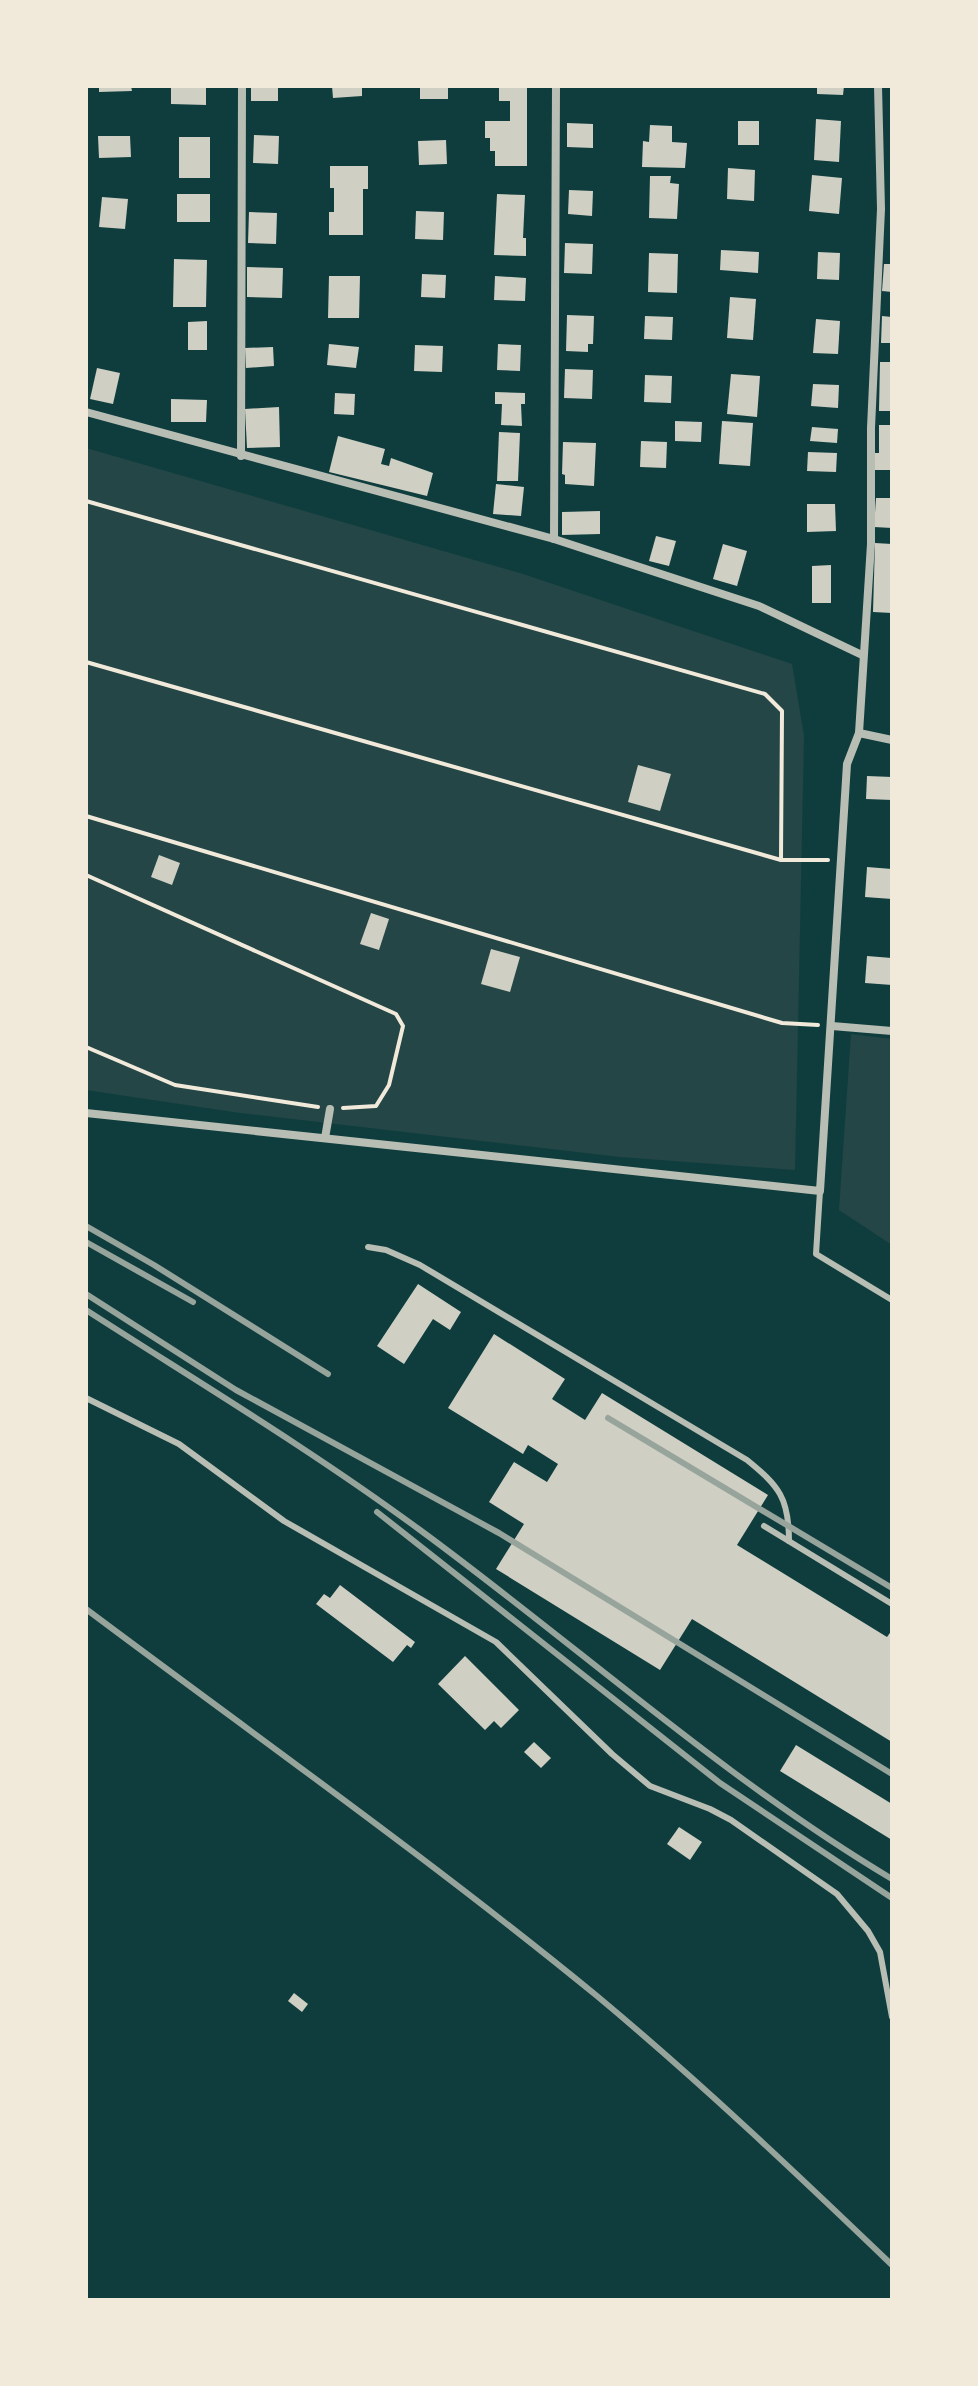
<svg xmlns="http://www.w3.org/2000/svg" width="978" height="2386" viewBox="0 0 978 2386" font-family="Literata,serif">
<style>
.green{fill:#244646}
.building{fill:#cfcfc3}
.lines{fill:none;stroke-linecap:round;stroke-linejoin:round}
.path{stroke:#f1e9da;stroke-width:4}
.service{stroke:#b8beb3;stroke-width:6}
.minor{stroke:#b8beb3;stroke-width:8}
.rail{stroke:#97a49c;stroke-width:6}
</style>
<rect width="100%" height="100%" fill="#0f3d3e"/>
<g class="green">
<polygon points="86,448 523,574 792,664 804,736 795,1170 620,1157 240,1113 86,1090"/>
<polygon points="851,1034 892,1039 892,1245 839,1210"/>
</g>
<g class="building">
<polygon points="99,86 131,86 132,91 99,92"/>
<polygon points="171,86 206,86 206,105 171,104"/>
<rect x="251" y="86" width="27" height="15"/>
<polygon points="332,86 362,86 362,96 333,98"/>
<rect x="420" y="86" width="28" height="13"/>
<polygon points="499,86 527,86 527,166 495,166 495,151 490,151 490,138 485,138 485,121 510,121 510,101 499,101"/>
<polygon points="817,86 844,86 843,95 817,94"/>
<polygon points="816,119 841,121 839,162 814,160"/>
<rect x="738" y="121" width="21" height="24"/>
<polygon points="567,123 593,124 593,148 567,147"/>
<polygon points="650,125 672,126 672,142 687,143 685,168 642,167 643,141 649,142"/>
<polygon points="254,135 279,136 278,164 253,163"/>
<polygon points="98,136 130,136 131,157 99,158"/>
<rect x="179" y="137" width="31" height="41"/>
<polygon points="446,140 447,164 419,165 418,141"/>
<polygon points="330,166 368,166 368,189 363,189 363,235 329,235 329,212 334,212 334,188 330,188"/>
<polygon points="728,168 755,170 754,201 727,199"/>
<polygon points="812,175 842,178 839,214 809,211"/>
<polygon points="650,176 671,176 670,183 679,184 677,219 649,218"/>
<polygon points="569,190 593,191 592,216 568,214"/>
<rect x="177" y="194" width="33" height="28"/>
<polygon points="497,194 525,195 523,238 526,238 526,256 494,255"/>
<polygon points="102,197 128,199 125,229 99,227"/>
<polygon points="416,211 444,212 443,240 415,239"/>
<polygon points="249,212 277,213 276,244 248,243"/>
<polygon points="565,243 593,244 592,274 564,273"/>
<polygon points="721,250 759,252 758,273 720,270"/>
<polygon points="818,252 840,253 839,280 817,279"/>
<polygon points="649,253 678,254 677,293 648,292"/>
<polygon points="174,259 207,260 206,307 173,307"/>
<polygon points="884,264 892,264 892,292 882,291"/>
<polygon points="247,267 283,268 282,298 247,297"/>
<polygon points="422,274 446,275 445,298 421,297"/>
<polygon points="329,276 360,276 359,318 328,318"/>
<polygon points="495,276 526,278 525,301 494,300"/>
<polygon points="730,297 756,299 753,340 727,338"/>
<polygon points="567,315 594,316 593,344 588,344 588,352 566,351"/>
<polygon points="645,316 673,317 672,340 644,339"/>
<polygon points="882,316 892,317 892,343 881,343"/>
<polygon points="816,319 840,321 838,354 813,353"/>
<polygon points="207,321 207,350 188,350 188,322"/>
<polygon points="329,344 359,347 356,368 327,365"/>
<polygon points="498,344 521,345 520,371 497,370"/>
<polygon points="415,345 443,346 442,372 414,371"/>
<polygon points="273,347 274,366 246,368 245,348"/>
<polygon points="880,362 892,362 892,411 879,411"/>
<polygon points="97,368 120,373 113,404 90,399"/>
<polygon points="565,369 593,370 592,399 564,398"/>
<polygon points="731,374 760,376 757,417 727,414"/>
<polygon points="645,375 672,376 671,403 644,402"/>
<polygon points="813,384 839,385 838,408 811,406"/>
<polygon points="495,392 525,393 525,404 521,404 522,426 501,425 502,404 495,404"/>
<polygon points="335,393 355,394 354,415 334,414"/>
<polygon points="171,399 207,400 206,422 171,422"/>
<polygon points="279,407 280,447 247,448 245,409"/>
<polygon points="675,421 702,422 701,442 675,441"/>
<polygon points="722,421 753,423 750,466 719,464"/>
<polygon points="879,425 892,425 892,470 874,470 874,453 879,453"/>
<polygon points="812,427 838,429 837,443 810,441"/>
<polygon points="499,432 520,433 518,481 497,481"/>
<polygon points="338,436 385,449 381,464 389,466 391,458 433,473 427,496 329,472"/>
<polygon points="641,441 667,442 666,468 640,467"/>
<polygon points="563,442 596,443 594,486 565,484 565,475 562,474"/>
<polygon points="808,452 837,453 836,472 807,471"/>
<polygon points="496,484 524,487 521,516 493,514"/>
<polygon points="876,498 892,498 892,528 874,527"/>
<polygon points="807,504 835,504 836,531 807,532"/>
<polygon points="600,511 600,534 562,535 562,512"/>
<polygon points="656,536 676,541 669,566 649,561"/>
<polygon points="875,543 892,544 892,613 873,612"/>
<polygon points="723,544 747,551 737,586 713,579"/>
<polygon points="831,565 831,603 812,603 812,566"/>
<polygon points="638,765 671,774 660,811 628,802"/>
<polygon points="867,776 892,777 892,800 866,799"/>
<polygon points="159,855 180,863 172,885 151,877"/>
<polygon points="867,867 892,869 892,899 865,897"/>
<polygon points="371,913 389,919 379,950 360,944"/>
<polygon points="491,949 520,957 510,992 481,984"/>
<polygon points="867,956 892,958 892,985 865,983"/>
<polygon points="418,1284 461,1312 450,1330 433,1319 404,1364 377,1346"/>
<polygon points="494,1334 565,1379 552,1399 585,1420 602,1393 768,1495 737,1545 887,1637 892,1630 892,1742 692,1619 660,1670 496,1569 524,1524 489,1502 514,1462 547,1482 558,1464 528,1445 523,1454 448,1408"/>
<polygon points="340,1585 415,1642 411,1648 407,1645 393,1662 316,1604 324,1594 330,1598"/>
<polygon points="465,1656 519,1710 501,1728 494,1721 485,1730 438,1684"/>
<polygon points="534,1742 551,1758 541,1768 524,1752"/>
<polygon points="796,1745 892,1804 892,1840 780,1771"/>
<polygon points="679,1827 702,1842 690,1860 667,1844"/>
<polygon points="294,1993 308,2004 302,2012 288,2001"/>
</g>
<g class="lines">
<g class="path">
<polyline points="86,501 765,694 782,711 781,860"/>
<polyline points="86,662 781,860 828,860"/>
<polyline points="86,816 782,1023 818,1025"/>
<polyline points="86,875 396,1014 403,1026 389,1085 376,1106 343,1108"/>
<polyline points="86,1047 175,1085 318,1107"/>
</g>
<g class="service">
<polyline points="820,1191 816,1254 892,1300"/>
<path d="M368,1247l18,3 34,15 327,195c32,26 42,38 42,81"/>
<polyline points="86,1398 179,1444 284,1521 496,1642 612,1754 650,1786 710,1809 731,1820 837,1894 868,1931 880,1952 892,2017"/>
<polyline points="764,1526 892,1604"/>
</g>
<g class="minor">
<polyline points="86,412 554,539 759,606 862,655"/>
<polyline points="241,456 242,86"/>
<polyline points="554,539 556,86"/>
<polyline points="859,733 892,740"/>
<polyline points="832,1026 892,1031"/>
<polyline points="86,1113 820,1191 847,764 859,733 871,544 871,428 881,209 878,86"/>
<polyline points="325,1138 330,1109"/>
</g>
<g class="rail">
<polyline points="86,1226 154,1265 328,1374"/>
<polyline points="86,1242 193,1302"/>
<polyline points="86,1294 236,1390 499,1533 892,1774"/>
<path d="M86,1310c112,72 227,141 334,220 158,116 303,248 472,349"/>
<polyline points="608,1418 892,1588"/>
<polyline points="377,1512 720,1783 892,1898"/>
<path d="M86,1609c171,128 346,252 511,387 102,85 199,177 295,269"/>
</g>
</g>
<rect width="978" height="2386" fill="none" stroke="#f1e9da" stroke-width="176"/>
</svg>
